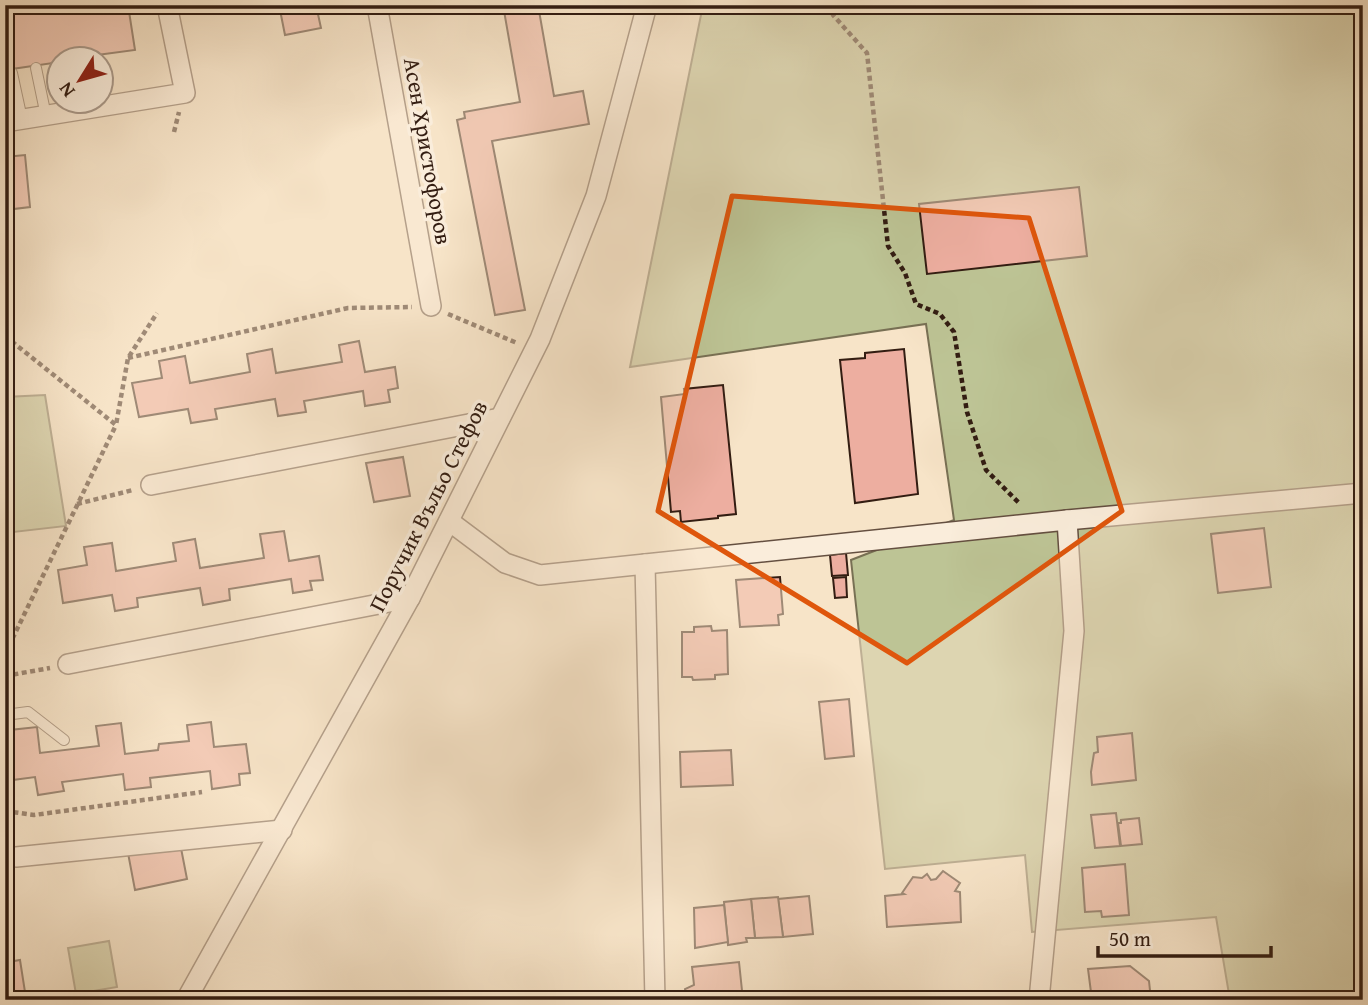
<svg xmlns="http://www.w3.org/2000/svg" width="1368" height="1005" viewBox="0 0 1368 1005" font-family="'Gentium Book Plus',serif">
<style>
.green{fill:#bdc495;stroke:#787054;stroke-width:2}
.building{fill:#edaea0;stroke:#331d12;stroke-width:2}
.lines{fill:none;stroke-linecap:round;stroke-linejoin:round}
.service-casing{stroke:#644f40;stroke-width:12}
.minor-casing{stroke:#644f40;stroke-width:22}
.path{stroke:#331d12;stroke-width:4.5;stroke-dasharray:5 3.5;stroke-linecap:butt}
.service{stroke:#faeddb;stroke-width:10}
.minor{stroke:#faeddb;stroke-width:19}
.marked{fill:none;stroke:#df560c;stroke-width:5;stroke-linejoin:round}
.labels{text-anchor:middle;stroke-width:7;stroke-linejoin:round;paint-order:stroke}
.street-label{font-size:23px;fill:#331d12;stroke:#faeddb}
</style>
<rect width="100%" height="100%" fill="#f7e4c8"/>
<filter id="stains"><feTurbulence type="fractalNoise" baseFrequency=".00286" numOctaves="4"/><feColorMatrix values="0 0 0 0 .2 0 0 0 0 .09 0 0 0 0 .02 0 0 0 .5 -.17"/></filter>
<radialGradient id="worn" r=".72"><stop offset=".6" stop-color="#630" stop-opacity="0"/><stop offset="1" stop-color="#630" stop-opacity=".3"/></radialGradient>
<g class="green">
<polygon points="703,5 1363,5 1363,484 1351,487 1363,538 1363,1000 1230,1000 1216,917 1032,932 1025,855 885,869 851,560 954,520 926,324 630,367"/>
<polygon points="45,395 66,526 5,533 5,397"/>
<polygon points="109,941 117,987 76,994 68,948"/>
</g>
<g class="building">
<polygon points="44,5 128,5 135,50 60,60 60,62 5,70 5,12"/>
<polygon points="279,5 316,5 321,28 285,35"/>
<polygon points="503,5 538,5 554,96 583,91 589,124 492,141 525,310 495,315 457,120 465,118 464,112 520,102"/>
<polygon points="25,155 30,207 5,210 5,157"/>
<polygon points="1079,187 1087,256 927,274 919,204"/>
<polygon points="359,341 365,372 395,367 398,388 388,390 390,402 365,406 363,391 304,401 306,412 278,416 275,399 215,409 217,419 191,423 188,409 139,417 132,383 162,378 159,361 185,356 190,383 250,372 247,354 272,349 276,373 342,362 339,345"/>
<polygon points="904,349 918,494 855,503 840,360 865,358 865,353"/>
<polygon points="723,385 736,514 718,516 718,518 681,522 680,511 671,512 661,397 685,394 684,389"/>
<polygon points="403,457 410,496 374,502 366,463"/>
<polygon points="1264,528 1271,587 1218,593 1211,534"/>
<polygon points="284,531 289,561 319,556 323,580 310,581 312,590 293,593 291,579 229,589 230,600 203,605 200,588 137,598 138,607 115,611 112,595 63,603 58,570 87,565 84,547 112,543 116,571 176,561 173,543 195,539 200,568 264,558 260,534"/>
<polygon points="846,553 848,575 832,576 830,555"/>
<polygon points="780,577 783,614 778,615 779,625 740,627 736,580"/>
<polygon points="846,577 847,597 835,598 833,578"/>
<polygon points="711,626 712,631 727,630 728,674 715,675 715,679 693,680 692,677 682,677 682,632 694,632 694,627"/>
<polygon points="849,699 854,756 825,759 819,702"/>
<polygon points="211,722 214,747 246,744 250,773 239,774 240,785 212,789 210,771 150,778 151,787 125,790 123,774 62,782 64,791 38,795 35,777 5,781 5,752 13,751 10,730 37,727 40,753 99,746 96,726 121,723 125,754 158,750 159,744 189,741 187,725"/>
<polygon points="1132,733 1136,780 1092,785 1091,772 1094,753 1098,752 1097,737"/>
<polygon points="731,750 733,785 681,787 680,752"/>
<polygon points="1116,813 1120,846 1095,848 1091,815"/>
<polygon points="1139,818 1142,844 1121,846 1118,823 1121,823 1121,820"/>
<polygon points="180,843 187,879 135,890 128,853"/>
<polygon points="1125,864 1129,915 1102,917 1101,911 1085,912 1082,868"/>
<polygon points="943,871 960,883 955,891 960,892 961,922 887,927 885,896 904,894 902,893 913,877 922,878 927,874 931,880 936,879"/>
<polygon points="809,896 813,934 783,937 778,899"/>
<polygon points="778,897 783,937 755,938 751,899"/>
<polygon points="751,899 755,938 746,938 747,942 728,945 724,902"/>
<polygon points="724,905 728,942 695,948 694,908"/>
<polygon points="5,946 8,962 20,960 25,992 10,995 11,1000 5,1000"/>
<polygon points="739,962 743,1000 686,1000 685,989 694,985 692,967"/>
<polygon points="1130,966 1149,981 1151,1000 1092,1000 1088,969"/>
</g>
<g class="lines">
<g class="service-casing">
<g id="service">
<polyline points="36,68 46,116"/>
<polyline points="12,73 22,119"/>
<polyline points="5,715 28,712 64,740"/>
</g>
</g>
<g class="minor-casing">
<g id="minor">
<polyline points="377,5 431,306"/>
<polyline points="5,122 185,93 167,5"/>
<polyline points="151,485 500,418"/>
<polyline points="449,521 505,563 540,575 1067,520 1363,493"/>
<polyline points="645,564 655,1000"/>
<polyline points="68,664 410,598"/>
<polyline points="16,857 282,830"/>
<polyline points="186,1000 410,598 540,339 596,196 647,5"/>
<polyline points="1039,1000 1074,631 1067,520"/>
</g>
</g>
<g class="path">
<polyline points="838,5 833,15 867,53 888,246 905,273 916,304 940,314 954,332 967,412 986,470 1020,504"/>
<polyline points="174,132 179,112"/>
<polyline points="448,314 517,343"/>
<polyline points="5,336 116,425 128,358 157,313"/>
<polyline points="128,358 348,308 412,307"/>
<polyline points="77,504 133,490"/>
<polyline points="5,654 116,425"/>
<polyline points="5,676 50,668"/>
<polyline points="5,811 34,815 202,792"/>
</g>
<use href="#service" class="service"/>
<use href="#minor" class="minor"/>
</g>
<path d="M0 0H1368V1005H0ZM732,196l297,22 93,293 -215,152 -249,-152z" fill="#f7e4c8" fill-opacity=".55" fill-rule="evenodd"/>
<path class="marked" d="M732,196l297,22 93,293 -215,152 -249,-152z"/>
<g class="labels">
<g class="street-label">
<text transform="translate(428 151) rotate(80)" y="8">Асен Христофоров</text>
<text transform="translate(428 506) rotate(-63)" y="8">Поручик Въльо Стефов</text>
</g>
</g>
<rect width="1368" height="1005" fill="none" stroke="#f7e4c8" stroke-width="28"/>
<rect x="7" y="7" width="1354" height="991" fill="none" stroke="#331d12" stroke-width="3.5"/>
<rect x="14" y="14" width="1340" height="977" fill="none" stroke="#331d12" stroke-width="2"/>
<g transform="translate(80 80) rotate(233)"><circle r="33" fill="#faeddb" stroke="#aa9a8b" stroke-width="2"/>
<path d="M0-5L12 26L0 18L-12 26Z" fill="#8f2418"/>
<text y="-10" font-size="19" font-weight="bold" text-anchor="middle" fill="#331d12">N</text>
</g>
<path d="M1098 946v10h173v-10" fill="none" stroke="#331d12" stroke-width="3.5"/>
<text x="1109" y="946" font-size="21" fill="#331d12" stroke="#faeddb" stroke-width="5" paint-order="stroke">50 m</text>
<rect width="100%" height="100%" filter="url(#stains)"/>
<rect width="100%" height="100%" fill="url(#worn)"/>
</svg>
